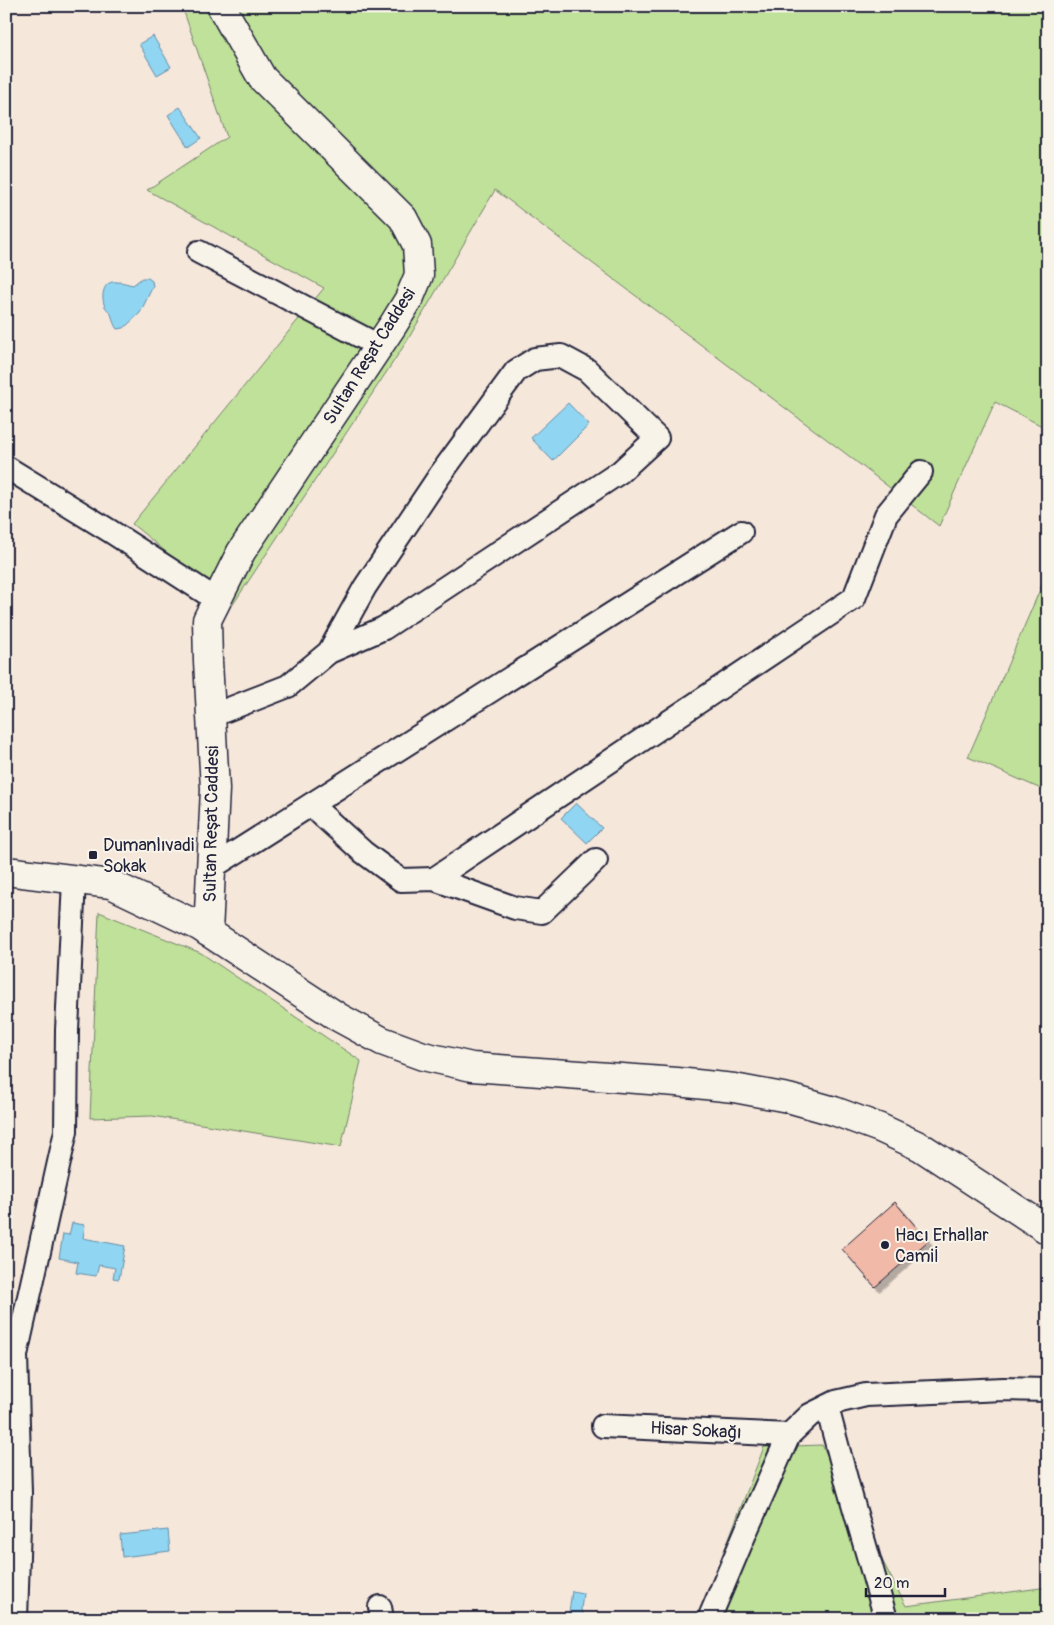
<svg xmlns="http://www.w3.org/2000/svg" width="1054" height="1625" viewBox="0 0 1054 1625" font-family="Pangolin,sans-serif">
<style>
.green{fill:#c0e199;stroke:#71826a}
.water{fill:#90d5f1;stroke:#648da8}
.building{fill:#f1b9a7;stroke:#22223b;filter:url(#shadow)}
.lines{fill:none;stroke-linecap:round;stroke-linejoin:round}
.street-casing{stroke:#22223b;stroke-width:26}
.secondary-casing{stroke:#22223b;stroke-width:31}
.street{stroke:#f7f3e8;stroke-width:22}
.secondary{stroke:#f7f3e8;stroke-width:28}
.poi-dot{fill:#22223b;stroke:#f7f3e8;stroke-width:2}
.labels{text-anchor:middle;stroke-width:4;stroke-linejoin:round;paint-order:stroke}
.street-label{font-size:18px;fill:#22223b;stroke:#f7f3e8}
.poi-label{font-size:18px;fill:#22223b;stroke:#f7f3e8;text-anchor:start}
</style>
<defs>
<filter id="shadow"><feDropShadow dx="4.5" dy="4.5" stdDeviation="0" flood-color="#0004"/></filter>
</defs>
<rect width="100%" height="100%" fill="#f6e7db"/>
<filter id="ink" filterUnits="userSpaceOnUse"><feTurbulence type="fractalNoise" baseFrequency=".02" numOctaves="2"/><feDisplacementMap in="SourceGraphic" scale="10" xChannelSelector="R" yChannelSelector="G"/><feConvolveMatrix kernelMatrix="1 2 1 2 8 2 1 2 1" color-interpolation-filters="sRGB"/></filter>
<g filter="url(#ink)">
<g class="green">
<polygon points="182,6 1048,6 1048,429 995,402 939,526 845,453 495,190 407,341 232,606 132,524 324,288 147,190 227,137"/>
<polygon points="1048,571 1048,792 968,757"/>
<polygon points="99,912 201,953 361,1061 341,1147 152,1116 90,1118"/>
<polygon points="822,1445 906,1606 1048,1587 1048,1619 698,1619 764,1447"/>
</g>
<g class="water">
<polygon points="153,36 171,67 157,75 139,44"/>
<polygon points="180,107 201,138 188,147 168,115"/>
<path d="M142,278h6l4,3 1,5 -13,27 -16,15 -7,1c-4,-5 -4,-10 -6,-15 -2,-4 -6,-5 -7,-10 -3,-10 0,-24 13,-22 6,0 11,2 16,3z"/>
<polygon points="568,403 589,425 553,461 531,438"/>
<polygon points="576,803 602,828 587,843 561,818"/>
<polygon points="72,1223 85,1225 83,1238 125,1246 119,1279 113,1278 115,1268 99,1265 96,1276 76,1273 78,1262 59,1258 63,1234 69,1235"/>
<polygon points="168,1530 170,1551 122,1557 120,1535"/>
<polygon points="572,1591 583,1593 581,1610 586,1619 568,1619"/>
</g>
<polygon class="building" points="895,1202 928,1241 875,1287 842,1249"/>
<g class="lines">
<g class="street-casing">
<g id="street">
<polyline points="199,252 379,346"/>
<polyline points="6,467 110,531 217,600"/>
<polyline points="211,716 288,686 329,652 384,628 620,472 657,438 587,370 561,356 535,359 516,371 440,475 365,587 329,652"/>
<polyline points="311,805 363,852 401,880 434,879 515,908 542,912 596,860"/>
<polyline points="211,868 741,532"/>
<polyline points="434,879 854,598 886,515 921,472"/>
<polyline points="827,1407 848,1486 886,1619"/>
<polyline points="603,1426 789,1435"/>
<polyline points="380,1607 382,1619"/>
<polyline points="16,1619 20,1493 16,1355 66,1131 67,1030 74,880"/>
<polyline points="709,1619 747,1529 789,1435 810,1415 836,1402 866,1395 1003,1389 1048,1390"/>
</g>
</g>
<g class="secondary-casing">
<g id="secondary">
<polyline points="6,871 111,884 199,926 338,1017 382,1041 423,1056 472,1067 677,1082 734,1088 788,1098 834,1111 880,1128 921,1147 1048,1230"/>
<polyline points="208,932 215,789 208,661 207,620 241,552 393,325 409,299 419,275 417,245 403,218 262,78 221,6"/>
</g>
</g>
<use href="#street" class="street"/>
<use href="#secondary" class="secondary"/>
</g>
</g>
<g class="poi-dot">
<rect x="88" y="850" width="10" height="10" rx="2.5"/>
<circle cx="885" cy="1245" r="5"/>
</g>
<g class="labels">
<g class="street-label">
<text transform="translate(369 356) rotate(-58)" y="6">Sultan Reşat Caddesi</text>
<text transform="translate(211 824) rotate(-89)" y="6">Sultan Reşat Caddesi</text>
<text transform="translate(696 1430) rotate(3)" y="6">Hisar Sokağı</text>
</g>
<g class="poi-label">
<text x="103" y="851">Dumanlıvadi<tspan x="103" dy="21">Sokak</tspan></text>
<text x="895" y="1241">Hacı Erhallar<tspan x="895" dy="21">Camiİ</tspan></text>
</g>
</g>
<rect width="1054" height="1625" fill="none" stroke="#f7f3e8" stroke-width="25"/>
<rect x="12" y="12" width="1029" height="1600" fill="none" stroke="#22223b" stroke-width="2" filter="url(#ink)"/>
<path d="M866 1588v8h79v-8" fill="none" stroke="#22223b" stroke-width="2.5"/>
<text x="874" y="1588" font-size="15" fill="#22223b" stroke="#f7f3e8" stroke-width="4" paint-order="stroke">20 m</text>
</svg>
